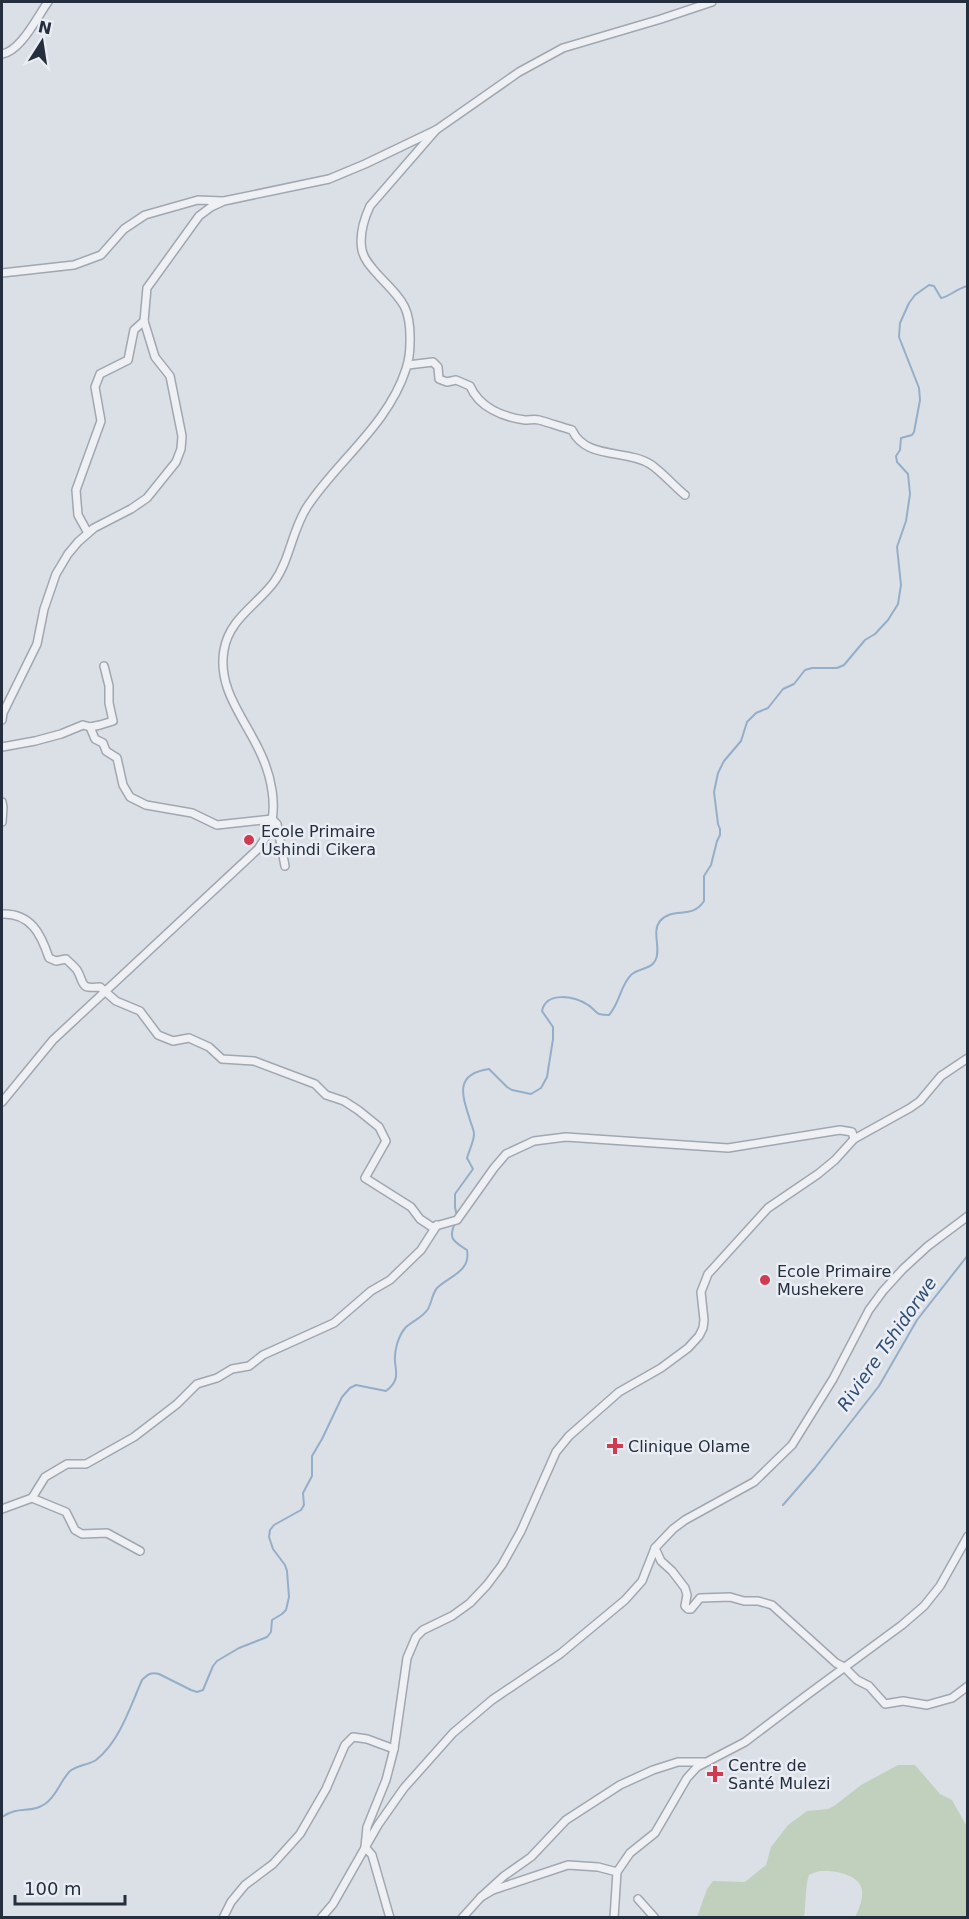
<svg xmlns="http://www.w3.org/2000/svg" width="969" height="1919" viewBox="0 0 969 1919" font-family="'DejaVu Sans',sans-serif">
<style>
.green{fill:#c1d0bc}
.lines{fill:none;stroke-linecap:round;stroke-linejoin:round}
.stream{stroke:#95aec8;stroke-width:2}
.minor-casing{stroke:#a1a7b0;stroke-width:10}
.minor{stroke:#eef0f4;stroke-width:7}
.poi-dot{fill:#d13b52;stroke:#eaeef4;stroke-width:2}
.labels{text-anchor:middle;stroke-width:5;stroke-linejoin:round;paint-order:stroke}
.poi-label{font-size:16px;fill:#252e3c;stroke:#eaeef4;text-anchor:start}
.water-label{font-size:18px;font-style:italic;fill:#2f4c71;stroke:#eaeef4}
</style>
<rect width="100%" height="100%" fill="#dbe0e6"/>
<path class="green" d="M898,1765h17l25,29 12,6 14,25 1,92h-112c4,-8 8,-17 7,-27 -2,-15 -27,-20 -39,-19 -5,0 -10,2 -14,4 -4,11 -3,30 -5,42h-107l10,-28 6,-8 32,1 21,-17 5,-18 17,-22 19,-14 21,-2 6,-3 27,-21z"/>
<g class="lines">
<g class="stream">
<path d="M457,1217l-2,-10v-13l18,-25 -6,-11c2,-7 7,-17 7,-24 0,-4 -3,-10 -4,-14 -8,-25 -16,-46 19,-51l18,18 5,3 19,4 10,-6 6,-11 6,-38v-12l-11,-16c4,-20 32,-15 46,-6 4,2 7,7 11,9 4,1 7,1 10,1 11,-12 11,-29 22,-40 7,-7 19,-5 24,-14 7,-11 -4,-29 5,-40 13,-15 32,-1 44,-20v-25l7,-11 6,-24 3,-6v-6l-2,-5 -4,-32 4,-19 6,-12 17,-20 6,-19 9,-9 12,-5 15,-19 11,-5 11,-14 7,-2h25l7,-3 21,-25 10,-6 13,-14 10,-16 3,-19 -4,-38 9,-26 4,-27 -2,-20 -11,-12 -1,-6 4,-6 1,-12 11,-3 2,-3 6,-32 -1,-12 -20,-51 1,-14 9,-20 6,-8 14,-10 5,1 7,12c10,-2 16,-10 27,-12"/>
<polyline points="783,1505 815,1468 879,1386 917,1320 968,1255"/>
<path d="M2,1817c17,-12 28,-3 43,-13 12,-8 15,-23 25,-33 8,-6 18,-6 26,-11 24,-19 34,-53 46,-80 6,-6 9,-8 17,-6l32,16 6,2 6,-2 10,-24 4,-5 22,-13 28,-11 4,-5 1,-12 10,-6 4,-4 3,-13 -2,-26 -2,-6 -12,-16 -4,-12 1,-7 4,-5 27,-15 3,-5 -1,-12 9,-17v-20l10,-17 20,-42 8,-9 6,-3 30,6c12,-9 11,-16 9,-29 -1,-11 3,-26 11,-35 7,-6 17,-10 22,-18 4,-7 4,-15 9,-21 12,-12 34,-16 30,-38 -14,-9 -19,-11 -12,-27"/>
</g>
<g class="minor-casing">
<g id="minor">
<path d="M2,54c19,-3 35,-37 46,-52"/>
<polyline points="2,273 74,265 101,255 124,229 145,215 198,200 222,201"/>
<path d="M408,365l25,-3 5,5 1,12 8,3 9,-2 14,6c9,21 32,31 55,34 5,0 10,-1 14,0 11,3 22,7 33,10 14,30 54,19 78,34 10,6 25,23 35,31"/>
<polyline points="88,533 78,515 76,490 101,421 95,387 100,374 128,360 134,330 144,321"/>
<polyline points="2,720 3,713 37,644 44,609 56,574 68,554 78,542 94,528 131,509 147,498 176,462 181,449 182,436 170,376 155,357 144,321 147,288 199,216 211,207 224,201 329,179 365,164 436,130 519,72 563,48 661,19 712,2"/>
<polyline points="90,727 95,739 103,743 106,751 117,758 123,785 130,797 146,805 192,813 217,825 272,819"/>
<polyline points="2,747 35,741 61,734 83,725 90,727 100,725 113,721 109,703 109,686 104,666"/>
<polyline points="2,802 3,807 2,822"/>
<polyline points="272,819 277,824 285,866"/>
<path d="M2,914c29,-1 39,20 47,44l7,3 10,-2c3,3 8,7 11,11 8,14 2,19 23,17l16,14 24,10 18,24 15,6 16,-3 20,9 13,12 32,2 61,23 11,11 18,6 14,9 21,17 7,14 -21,37 46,29 9,12 12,8 25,-7 37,-52 12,-14 28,-13 32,-4 162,11 112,-18 12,2 2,7"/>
<path d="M2,1102l51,-62 205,-191c3,-5 7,-10 10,-16 11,-25 3,-59 -9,-83 -15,-32 -42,-62 -35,-100 5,-31 33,-45 50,-68 16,-22 18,-52 33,-75 31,-47 81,-82 99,-138 3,-9 4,-18 4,-27 1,-35 -8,-42 -31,-66 -7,-8 -15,-16 -17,-26 -3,-15 2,-31 8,-44l66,-76"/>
<polyline points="32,1498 66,1512 75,1530 82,1534 107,1533 140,1551"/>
<polyline points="2,1509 32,1498 45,1477 67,1464 86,1464 134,1437 177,1404 197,1384 217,1378 232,1369 249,1366 263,1355 334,1323 371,1291 390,1280 421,1250 437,1225"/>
<polyline points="655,1548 661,1561 672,1571 685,1588 687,1595 685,1606 688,1609 691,1609 700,1598 730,1597 744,1601 758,1601 772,1605 836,1663 844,1667 857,1680 869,1686 885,1704 903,1701 927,1705 952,1698 968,1686"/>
<polyline points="481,1897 504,1876 531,1857 566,1820 620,1785 653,1770 678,1762 704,1762"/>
<polyline points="638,1899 655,1918"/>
<polyline points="223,1918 231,1902 245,1885 273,1864 300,1834 326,1789 345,1745 353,1737 367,1739 394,1749"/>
<polyline points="321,1918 333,1904 378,1825 404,1788 453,1733 492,1700 560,1654 625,1600 642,1581 655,1548 673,1529 685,1520 754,1482 792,1445 833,1379 869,1310 883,1291 903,1269 928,1246 968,1216"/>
<polyline points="390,1918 372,1855 365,1847 367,1827 386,1780 394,1749 407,1658 416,1637 423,1630 452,1616 470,1603 487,1585 502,1565 521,1531 556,1452 569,1436 619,1392 661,1368 688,1348 699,1336 703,1328 704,1320 701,1292 708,1274 768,1208 818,1174 835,1160 854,1139 910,1108 920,1101 941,1076 968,1058"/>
<polyline points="462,1918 481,1897 493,1890 568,1865 598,1867 617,1872"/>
<polyline points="614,1918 617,1872 630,1853 655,1833 687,1778 697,1767 745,1742 807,1695 902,1625 924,1606 940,1586 968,1536"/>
</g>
</g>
<use href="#minor" class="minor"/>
</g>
<g class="poi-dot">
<circle cx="249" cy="840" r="6"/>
<circle cx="765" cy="1280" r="6"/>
<path d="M612 1437h6v6h6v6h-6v6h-6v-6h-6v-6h6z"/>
<path d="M712 1765h6v6h6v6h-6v6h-6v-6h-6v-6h6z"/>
</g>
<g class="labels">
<g class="poi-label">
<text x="261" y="837">Ecole Primaire<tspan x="261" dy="18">Ushindi Cikera</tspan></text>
<text x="777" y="1277">Ecole Primaire<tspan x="777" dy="18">Mushekere</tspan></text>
<text x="628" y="1452">Clinique Olame</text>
<text x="728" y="1771">Centre de<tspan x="728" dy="18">Santé Mulezi</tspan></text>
</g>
<g class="water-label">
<text transform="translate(887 1344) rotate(-55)" y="6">Riviere Tshidorwe</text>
</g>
</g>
<rect width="969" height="1919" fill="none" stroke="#252e3c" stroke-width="6"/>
<g transform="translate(42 42) rotate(12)" stroke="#eaeef4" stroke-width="4.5" paint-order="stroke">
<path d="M0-4.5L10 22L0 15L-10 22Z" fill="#252e3c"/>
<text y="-9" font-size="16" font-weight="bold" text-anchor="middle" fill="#252e3c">N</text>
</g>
<path d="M15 1895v9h110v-9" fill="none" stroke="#252e3c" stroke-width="3"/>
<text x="24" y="1895" font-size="18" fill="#252e3c" stroke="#eaeef4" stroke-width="4.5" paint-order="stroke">100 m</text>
</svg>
